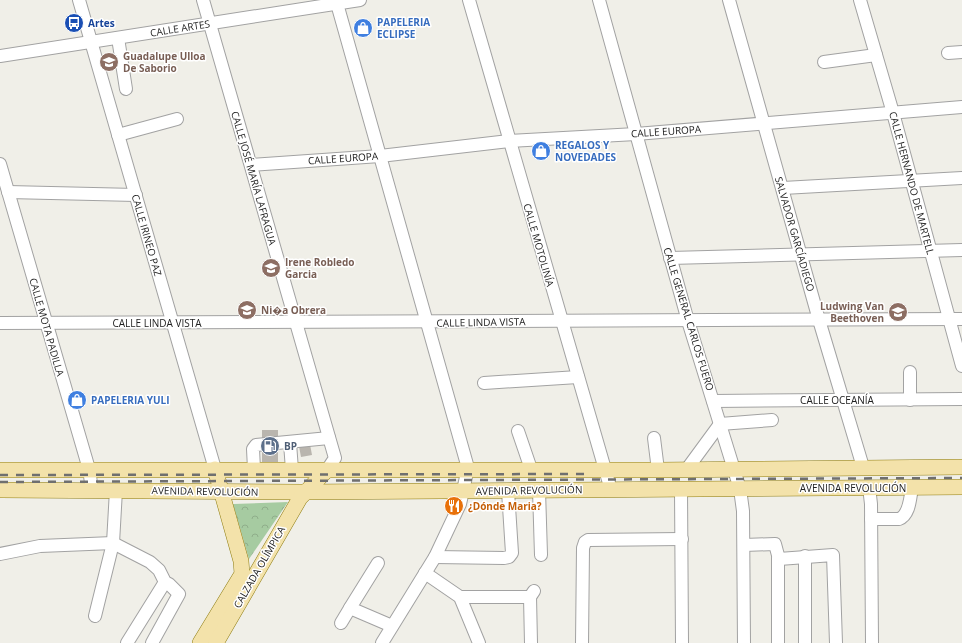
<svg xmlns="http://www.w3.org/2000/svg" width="962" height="643" viewBox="0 0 962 643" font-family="'Open Sans',sans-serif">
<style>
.forest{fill:url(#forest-crowns)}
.building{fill:#b9b5ae}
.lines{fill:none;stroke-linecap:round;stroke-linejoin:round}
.minor-casing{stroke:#a2a2a2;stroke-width:14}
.major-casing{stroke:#8e7c0f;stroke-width:16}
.minor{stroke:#fff;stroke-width:12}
.major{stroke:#f3e2aa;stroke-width:15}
.rail{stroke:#6f6f6f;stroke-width:2.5;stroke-dasharray:8 8;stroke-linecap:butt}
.labels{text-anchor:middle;stroke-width:3;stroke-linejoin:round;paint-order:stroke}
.shop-label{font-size:10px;font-weight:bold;fill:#366cbe;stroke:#fff;text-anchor:start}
.transit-label{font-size:10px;font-weight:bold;fill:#164399;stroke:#fff;text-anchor:start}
.street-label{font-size:10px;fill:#212121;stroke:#fff}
.education-label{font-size:10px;font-weight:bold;fill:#785e54;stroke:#fff;text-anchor:start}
.service-label{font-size:10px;font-weight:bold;fill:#4e5e75;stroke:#fff;text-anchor:start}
.food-label{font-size:10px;font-weight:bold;fill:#c56008;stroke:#fff;text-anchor:start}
</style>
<defs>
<pattern id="forest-crowns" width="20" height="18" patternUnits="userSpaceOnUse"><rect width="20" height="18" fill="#a6cba1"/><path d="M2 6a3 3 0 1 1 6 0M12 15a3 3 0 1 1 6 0" fill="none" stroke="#8fae8a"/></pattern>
</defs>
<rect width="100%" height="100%" fill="#f0efe8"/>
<polygon class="forest" points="288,502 249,559 233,504"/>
<g class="building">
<rect x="262" y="430" width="16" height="32"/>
<polygon points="308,434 312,455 301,457 297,436"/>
</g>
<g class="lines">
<g class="minor-casing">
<g id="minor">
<polyline points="79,0 215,469"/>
<polyline points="203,0 335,458 327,470"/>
<polyline points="336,0 468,468 460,504 435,557 382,643"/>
<polyline points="469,0 611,490"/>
<polyline points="599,0 688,321 740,489 743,511 744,643"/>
<polyline points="729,0 819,320 863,467"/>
<polyline points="860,0 893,113 962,366"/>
<polyline points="118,38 126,89"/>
<polyline points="948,53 962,52"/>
<polyline points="0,56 360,0"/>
<polyline points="824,62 876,55"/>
<polyline points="118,135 177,119"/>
<polyline points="0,164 89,469 92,490"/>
<polyline points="251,165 380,156 509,141 636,134 962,107"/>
<polyline points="783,188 962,178"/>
<polyline points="8,192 136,195"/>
<polyline points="670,258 962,250"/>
<polyline points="0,323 962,319"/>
<polyline points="484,383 578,377"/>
<polyline points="910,400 910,372"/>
<polyline points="713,401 962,399"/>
<polyline points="518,431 531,469"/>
<polyline points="654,438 658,470"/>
<polyline points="290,443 292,470"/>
<polyline points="254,469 253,449 256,445 329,438"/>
<polyline points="687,469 720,424 772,420"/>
<polyline points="869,487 871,504 872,643"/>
<polyline points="681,489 682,643"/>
<polyline points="539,490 541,555"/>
<path d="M871,519h28c11,-4 11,-22 13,-31"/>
<polyline points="744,545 775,544 779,559 833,555 836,643"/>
<polyline points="0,554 40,546 113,543 150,562 159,570 165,582 169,584 179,594 152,643"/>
<polyline points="805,556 805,643"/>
<polyline points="435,557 504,558 509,557 512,553 508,491"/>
<polyline points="778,558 778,643"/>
<polyline points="378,563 350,608 392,626"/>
<polyline points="425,573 460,597 479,643"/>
<polyline points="460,597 530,597"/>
<polyline points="95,616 113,543 116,490"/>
<polyline points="341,623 350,608"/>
<polyline points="127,643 165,582"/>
<polyline points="531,643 530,597 534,591"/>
<polyline points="582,643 583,548 585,542 588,540 682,539"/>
</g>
</g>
<g class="major-casing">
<g id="major">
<polyline points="0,470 658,470 962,467"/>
<polyline points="0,490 304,492 962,487"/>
<polyline points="200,643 242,574 241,561 215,469"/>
<polyline points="216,643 300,498 327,470"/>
</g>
</g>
<use href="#minor" class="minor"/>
<use href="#major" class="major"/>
<g class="rail">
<polyline points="0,475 592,474"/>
<polyline points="0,482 962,478"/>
</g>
</g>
<defs>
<g id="bus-disc" transform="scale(1)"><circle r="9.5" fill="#1a4fb4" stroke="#fff"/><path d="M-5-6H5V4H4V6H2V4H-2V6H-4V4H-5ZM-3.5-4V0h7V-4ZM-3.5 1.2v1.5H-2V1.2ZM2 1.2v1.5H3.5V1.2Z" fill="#fff"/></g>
<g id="shop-disc" transform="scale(1)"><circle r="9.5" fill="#3f7fe0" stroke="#fff"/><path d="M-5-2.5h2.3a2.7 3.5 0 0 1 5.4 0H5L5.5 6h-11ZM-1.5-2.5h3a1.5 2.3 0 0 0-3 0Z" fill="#fff"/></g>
<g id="school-disc" transform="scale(1)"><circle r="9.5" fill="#8d6e63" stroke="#fff"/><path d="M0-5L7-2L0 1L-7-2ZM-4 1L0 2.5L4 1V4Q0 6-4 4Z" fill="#fff"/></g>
<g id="fuel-disc" transform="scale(1)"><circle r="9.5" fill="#5c6f8a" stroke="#fff"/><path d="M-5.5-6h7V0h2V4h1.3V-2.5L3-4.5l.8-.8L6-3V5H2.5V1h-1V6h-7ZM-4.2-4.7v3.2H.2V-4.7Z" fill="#fff"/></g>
<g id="restaurant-disc" transform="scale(1)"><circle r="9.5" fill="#e8710a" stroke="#fff"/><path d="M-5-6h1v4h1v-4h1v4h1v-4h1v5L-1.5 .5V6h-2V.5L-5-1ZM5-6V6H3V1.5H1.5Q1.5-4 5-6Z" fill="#fff"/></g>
</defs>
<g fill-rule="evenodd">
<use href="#bus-disc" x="74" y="23"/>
<use href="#shop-disc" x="363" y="28"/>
<use href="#school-disc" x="109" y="62"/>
<use href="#shop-disc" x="541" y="151"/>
<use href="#school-disc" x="271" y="268"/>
<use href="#school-disc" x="247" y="310"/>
<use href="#school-disc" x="898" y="312"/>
<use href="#shop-disc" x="77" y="400"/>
<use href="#fuel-disc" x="270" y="446"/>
<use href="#restaurant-disc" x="454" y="506"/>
</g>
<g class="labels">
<g class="shop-label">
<text x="377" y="26">PAPELERIA<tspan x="377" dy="12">ECLIPSE</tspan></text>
<text x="555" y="149">REGALOS Y<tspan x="555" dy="12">NOVEDADES</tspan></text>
<text x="91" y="404">PAPELERIA YULI</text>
</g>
<g class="transit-label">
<text x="88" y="27">Artes</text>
</g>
<g class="street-label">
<text transform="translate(180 28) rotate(-9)" y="4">CALLE ARTES</text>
<text transform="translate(666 131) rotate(-4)" y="4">CALLE EUROPA</text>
<text transform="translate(343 158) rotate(-4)" y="4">CALLE EUROPA</text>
<text transform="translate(254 178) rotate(74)" y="4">CALLE JOSÉ MARÍA LAFRAGUA</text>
<text transform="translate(912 183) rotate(75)" y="4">CALLE HERNANDO DE MARTELL</text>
<text transform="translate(795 234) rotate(74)" y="4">SALVADOR GARCÍADIEGO</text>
<text transform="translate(147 235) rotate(74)" y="4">CALLE IRINEO PAZ</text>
<text transform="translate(539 245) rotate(74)" y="4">CALLE MOTOLINÍA</text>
<text transform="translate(689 319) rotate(73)" y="4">CALLE GENERAL CARLOS FUERO</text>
<text transform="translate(481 322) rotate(-1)" y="4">CALLE LINDA VISTA</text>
<text x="157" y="327">CALLE LINDA VISTA</text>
<text transform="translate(47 327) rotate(74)" y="4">CALLE MOTA PADILLA</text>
<text x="837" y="404">CALLE OCEANÍA</text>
<text x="853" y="492">AVENIDA REVOLUCIÓN</text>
<text transform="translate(529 490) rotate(-1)" y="4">AVENIDA REVOLUCIÓN</text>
<text transform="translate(205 491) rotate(1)" y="4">AVENIDA REVOLUCIÓN</text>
<text transform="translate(259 567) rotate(-60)" y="4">CALZADA OLÍMPICA</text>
</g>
<g class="education-label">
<text x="123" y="60">Guadalupe Ulloa<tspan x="123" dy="12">De Saborio</tspan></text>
<text x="285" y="266">Irene Robledo<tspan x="285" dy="12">Garcia</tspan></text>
<text x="884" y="310" text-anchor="end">Ludwing Van<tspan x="884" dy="12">Beethoven</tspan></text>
<text x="261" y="314">Ni�a Obrera</text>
</g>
<g class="service-label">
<text x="284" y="450">BP</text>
</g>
<g class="food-label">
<text x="468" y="510">¿Dónde Maria?</text>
</g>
</g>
</svg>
